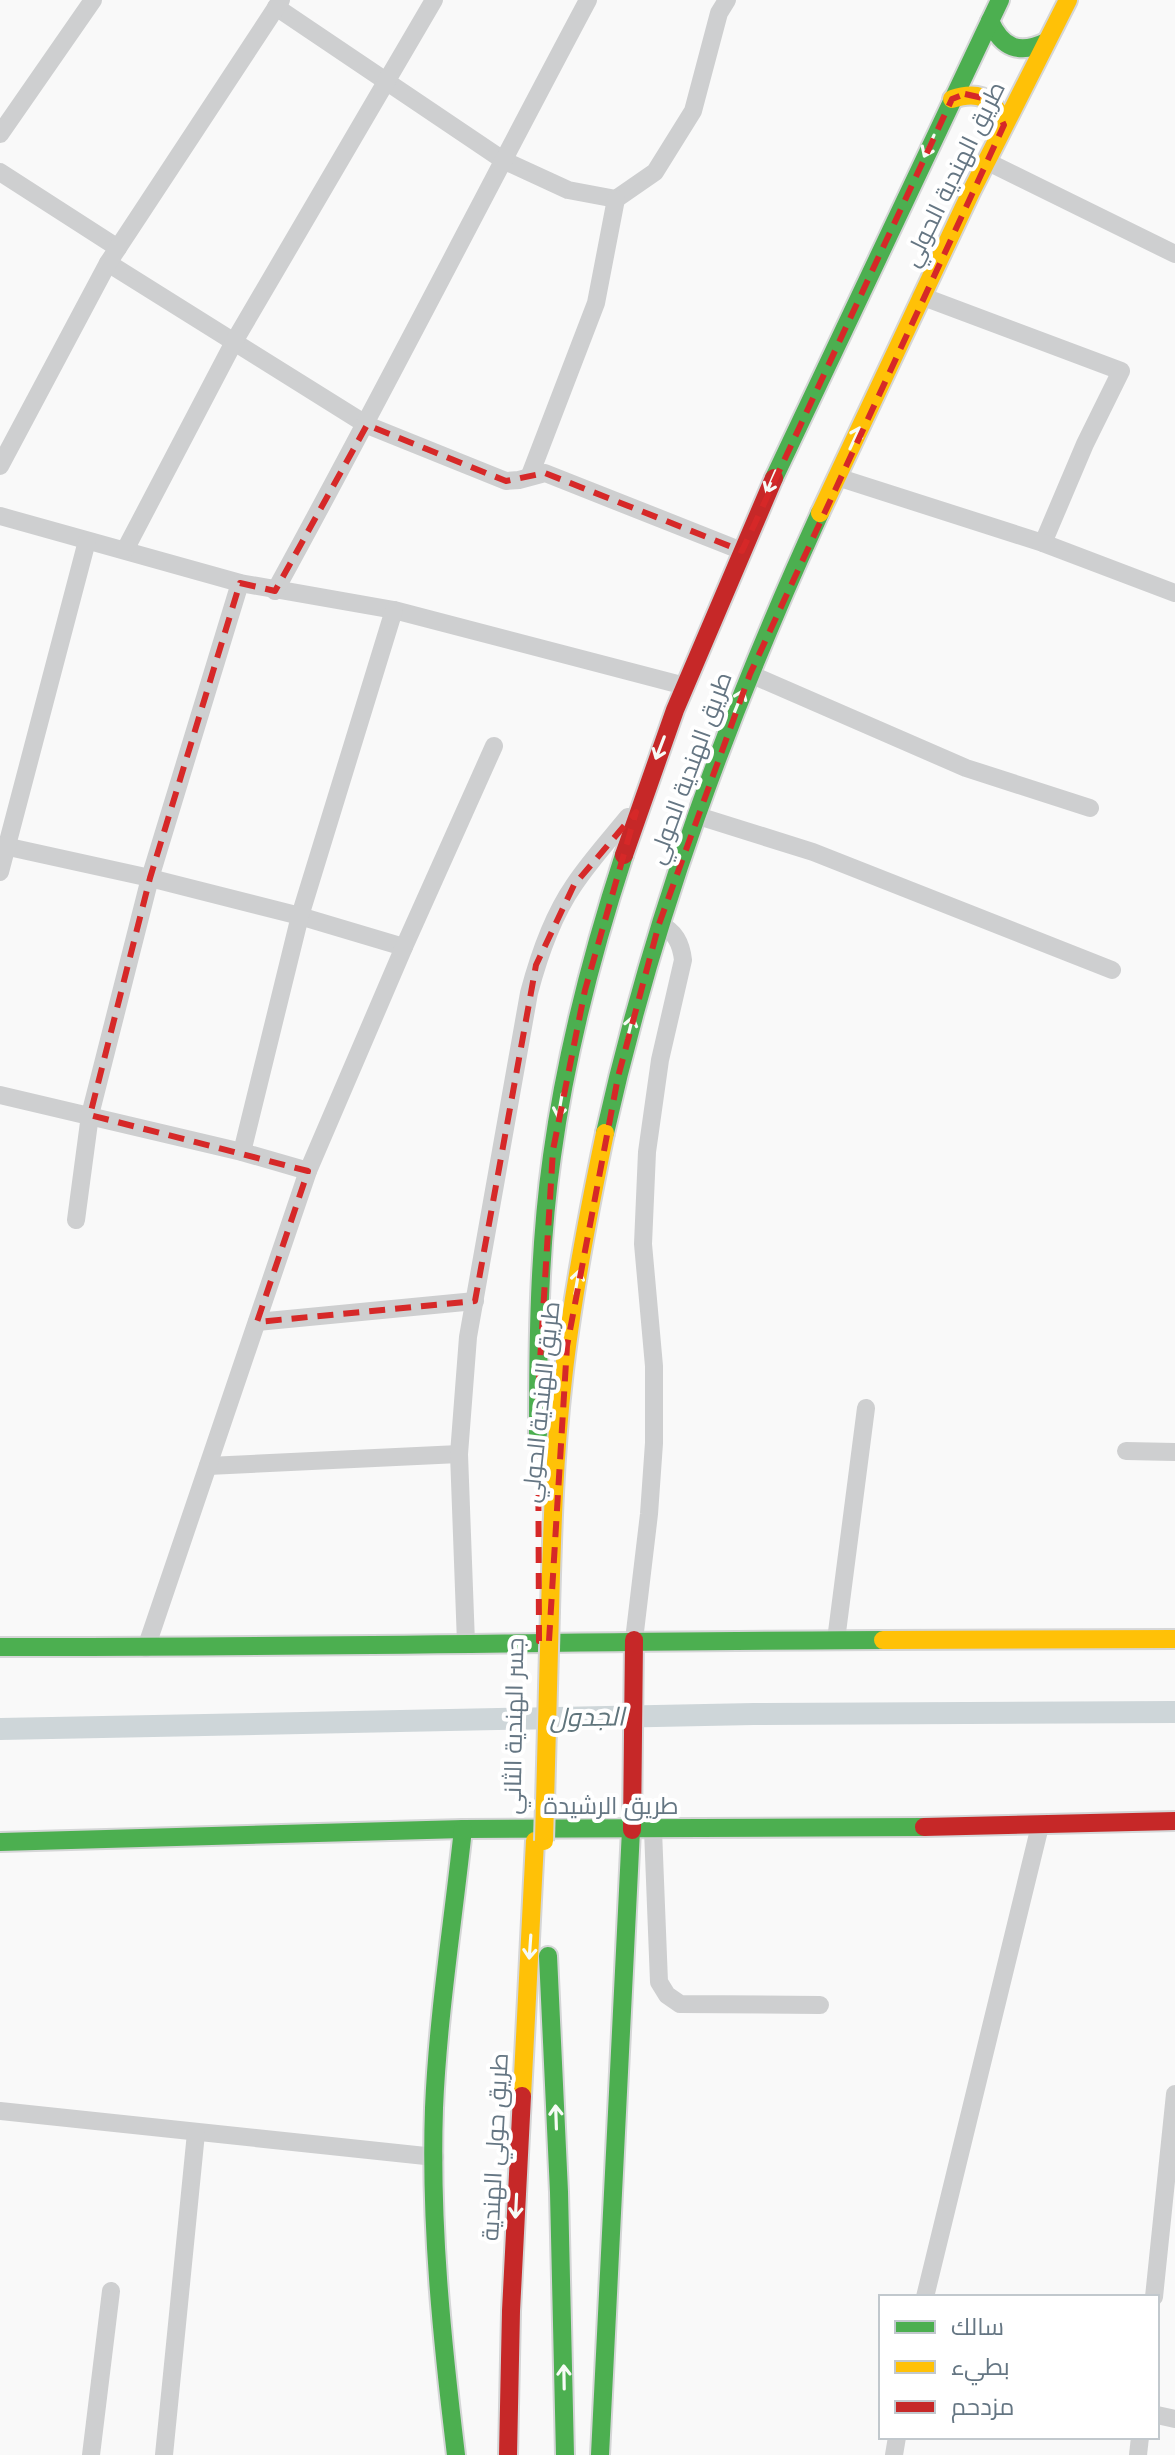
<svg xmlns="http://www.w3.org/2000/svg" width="1175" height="2455" viewBox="0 0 1175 2455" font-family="'Open Sans',Cairo,sans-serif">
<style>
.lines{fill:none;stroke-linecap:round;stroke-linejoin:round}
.canal{stroke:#ced6d9;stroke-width:22}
.fast-casing{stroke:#d5d6d7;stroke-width:22}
.slow-casing{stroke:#d5d6d7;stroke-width:22}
.jam-casing{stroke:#d5d6d7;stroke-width:22}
.street{stroke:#cecfd0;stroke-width:18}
.fast{stroke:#4caf50;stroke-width:18}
.slow{stroke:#ffc107;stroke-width:18}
.jam{stroke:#c62828;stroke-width:18}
.slow-bridge-casing{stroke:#d5d6d6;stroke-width:22;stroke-linecap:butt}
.slow-bridge{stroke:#ffc107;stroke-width:18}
.oneway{stroke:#f6fbf6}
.marked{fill:none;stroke:#d62828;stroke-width:6;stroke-dasharray:16 10;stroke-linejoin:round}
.labels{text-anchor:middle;stroke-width:8;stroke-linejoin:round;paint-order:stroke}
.street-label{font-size:24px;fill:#657683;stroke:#fff}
.water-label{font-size:26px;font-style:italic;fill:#60757c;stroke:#fff}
</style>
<rect width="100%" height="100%" fill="#f9f9f9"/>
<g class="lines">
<polyline class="canal" points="0,1729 754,1714 1175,1712"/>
<g class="fast-casing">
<g id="fast">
<path d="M990,21c12,27 29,34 56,21"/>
<polyline points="774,478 1000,0"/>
<path d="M605,1133c49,-219 122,-416 215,-620"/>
<path d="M538,1434c0,-93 1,-186 14,-278 14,-102 40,-203 72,-301"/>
<path d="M0,1647c295,1 589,-6 883,-7"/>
<polyline points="0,1842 463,1829 924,1827"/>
<polyline points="548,1956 559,2192 565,2455"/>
<path d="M456,2455c-14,-115 -26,-231 -22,-347 4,-93 19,-186 29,-279"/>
<polyline points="600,2455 631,1830"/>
</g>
</g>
<g class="slow-casing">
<g id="slow">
<path d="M952,99c27,-9 43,-1 52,26"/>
<polyline points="820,513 971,192 1068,0"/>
<path d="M550,1611c2,-77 4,-155 13,-232 9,-82 25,-165 42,-246"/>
<polyline points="883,1640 1175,1639"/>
<polyline points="522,2096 535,1841"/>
</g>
</g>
<g class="jam-casing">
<g id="jam">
<polyline points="624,855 675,710 774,478"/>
<polyline points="924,1827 1175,1821"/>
<polyline points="632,1830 634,1640"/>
<polyline points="508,2455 511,2311 522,2096"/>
</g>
</g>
<g class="street">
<polyline points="276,7 503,160 568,190 616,199 655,172 693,111 719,13 727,0"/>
<polyline points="0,134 93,0"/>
<polyline points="986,161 1175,254"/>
<polyline points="0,172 118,248"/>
<polyline points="108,263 367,425 506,481 519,480 545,473 742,551"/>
<polyline points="921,296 1121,371 1085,444 1043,543"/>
<polyline points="0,466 108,263 281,0"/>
<polyline points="530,475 596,303 616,199"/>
<polyline points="837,477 1043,543 1175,593"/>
<polyline points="0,516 240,583 394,610 685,686"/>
<polyline points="125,550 235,340 434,0"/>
<path d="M275,591c107,-195 208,-394 313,-591"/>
<polyline points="750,674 966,768 1090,808"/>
<polyline points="695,815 813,852 1112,970"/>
<polyline points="0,845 150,878 300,916 404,947"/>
<polyline points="0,872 87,541"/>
<polyline points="0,1095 242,1152 308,1171"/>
<polyline points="242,1152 300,916 394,610"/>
<polyline points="76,1220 90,1115 150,878 240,583"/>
<polyline points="257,1322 475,1301"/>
<polyline points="1126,1451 1175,1452"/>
<polyline points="208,1466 459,1454"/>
<path d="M634,1640l15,-126 5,-71v-77l-11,-122 4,-92 13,-92 23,-100c-2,-17 -8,-29 -24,-36"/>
<polyline points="836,1640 866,1408"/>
<path d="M466,1643l-7,-189 9,-117 61,-344c10,-38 23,-76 45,-108 16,-24 36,-46 54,-68"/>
<polyline points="146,1648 308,1171 404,947 494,746"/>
<polyline points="653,1830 659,1982 667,1995 680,2004 820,2005"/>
<polyline points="0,2111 435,2157"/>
<polyline points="925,2297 1040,1826"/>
<polyline points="1154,2297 1175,2094"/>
<polyline points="1157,2415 1175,2419"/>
<polyline points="91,2455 111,2291"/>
<polyline points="164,2455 196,2133"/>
<polyline points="894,2455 897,2437"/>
<polyline points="1138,2455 1140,2437"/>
</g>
<use href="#fast" class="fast"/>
<use href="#slow" class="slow"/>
<use href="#jam" class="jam"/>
<g class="slow-bridge-casing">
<polyline id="slow-bridge" points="544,1841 550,1611"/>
</g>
<use href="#slow-bridge" class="slow-bridge"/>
</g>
<defs><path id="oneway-shaft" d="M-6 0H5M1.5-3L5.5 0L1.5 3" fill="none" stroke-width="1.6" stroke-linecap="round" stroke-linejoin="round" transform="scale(2)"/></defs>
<g class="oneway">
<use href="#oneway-shaft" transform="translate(929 146) rotate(115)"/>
<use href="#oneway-shaft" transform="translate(855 438) rotate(-65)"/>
<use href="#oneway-shaft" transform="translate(771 482) rotate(113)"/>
<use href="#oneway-shaft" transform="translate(739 701) rotate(-68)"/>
<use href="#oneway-shaft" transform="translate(660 748) rotate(111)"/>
<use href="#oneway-shaft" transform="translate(630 1028) rotate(-76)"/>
<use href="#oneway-shaft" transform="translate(560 1106) rotate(100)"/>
<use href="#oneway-shaft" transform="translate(577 1282) rotate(-80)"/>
<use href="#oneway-shaft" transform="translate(530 1947) rotate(94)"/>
<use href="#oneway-shaft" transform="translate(556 2117) rotate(-92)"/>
<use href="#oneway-shaft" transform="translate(516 2206) rotate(93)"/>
<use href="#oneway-shaft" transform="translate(564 2377) rotate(-91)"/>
</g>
<path class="marked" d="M965,94l27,6 12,25 -254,549 -91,250 -41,153 -51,269 -18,295h-10l-1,-247 15,-244 32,-160 51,-178 -62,73 -38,80 -61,336 -218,21 51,-151 -218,-56 60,-237 90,-295 35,8 92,-166 139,56 39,-8 197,78 210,-452z"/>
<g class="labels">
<g class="street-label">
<text transform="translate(954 174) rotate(-64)" y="8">طريق الهندية الحولي</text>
<text transform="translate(690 768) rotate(-70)" y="8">طريق الهندية الحولي</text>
<text transform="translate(541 1402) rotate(-84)" y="8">طريق الهندية الحولي</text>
<text transform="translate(514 1726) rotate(-89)" y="8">جسر الهندية الثاني</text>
<text x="611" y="1814">طريق الرشيدة</text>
<text transform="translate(495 2147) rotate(-87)" y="8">طريق حولي الهندية</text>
</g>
<g class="water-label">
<text transform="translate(587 1717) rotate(-1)" y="9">الجدول</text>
</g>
</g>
<rect x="879" y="2295" width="280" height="144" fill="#ffffff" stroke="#c1c8cd" stroke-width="2"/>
<rect x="895" y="2321" width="40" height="12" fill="#4caf50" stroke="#c1c8cd" stroke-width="2"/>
<text x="951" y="2335" font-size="24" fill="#657683">سالك</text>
<rect x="895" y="2361" width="40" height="12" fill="#ffc107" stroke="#c1c8cd" stroke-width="2"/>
<text x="951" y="2375" font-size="24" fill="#657683">بطيء</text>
<rect x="895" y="2401" width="40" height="12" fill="#c62828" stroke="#c1c8cd" stroke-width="2"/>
<text x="951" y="2415" font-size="24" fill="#657683">مزدحم</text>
</svg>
